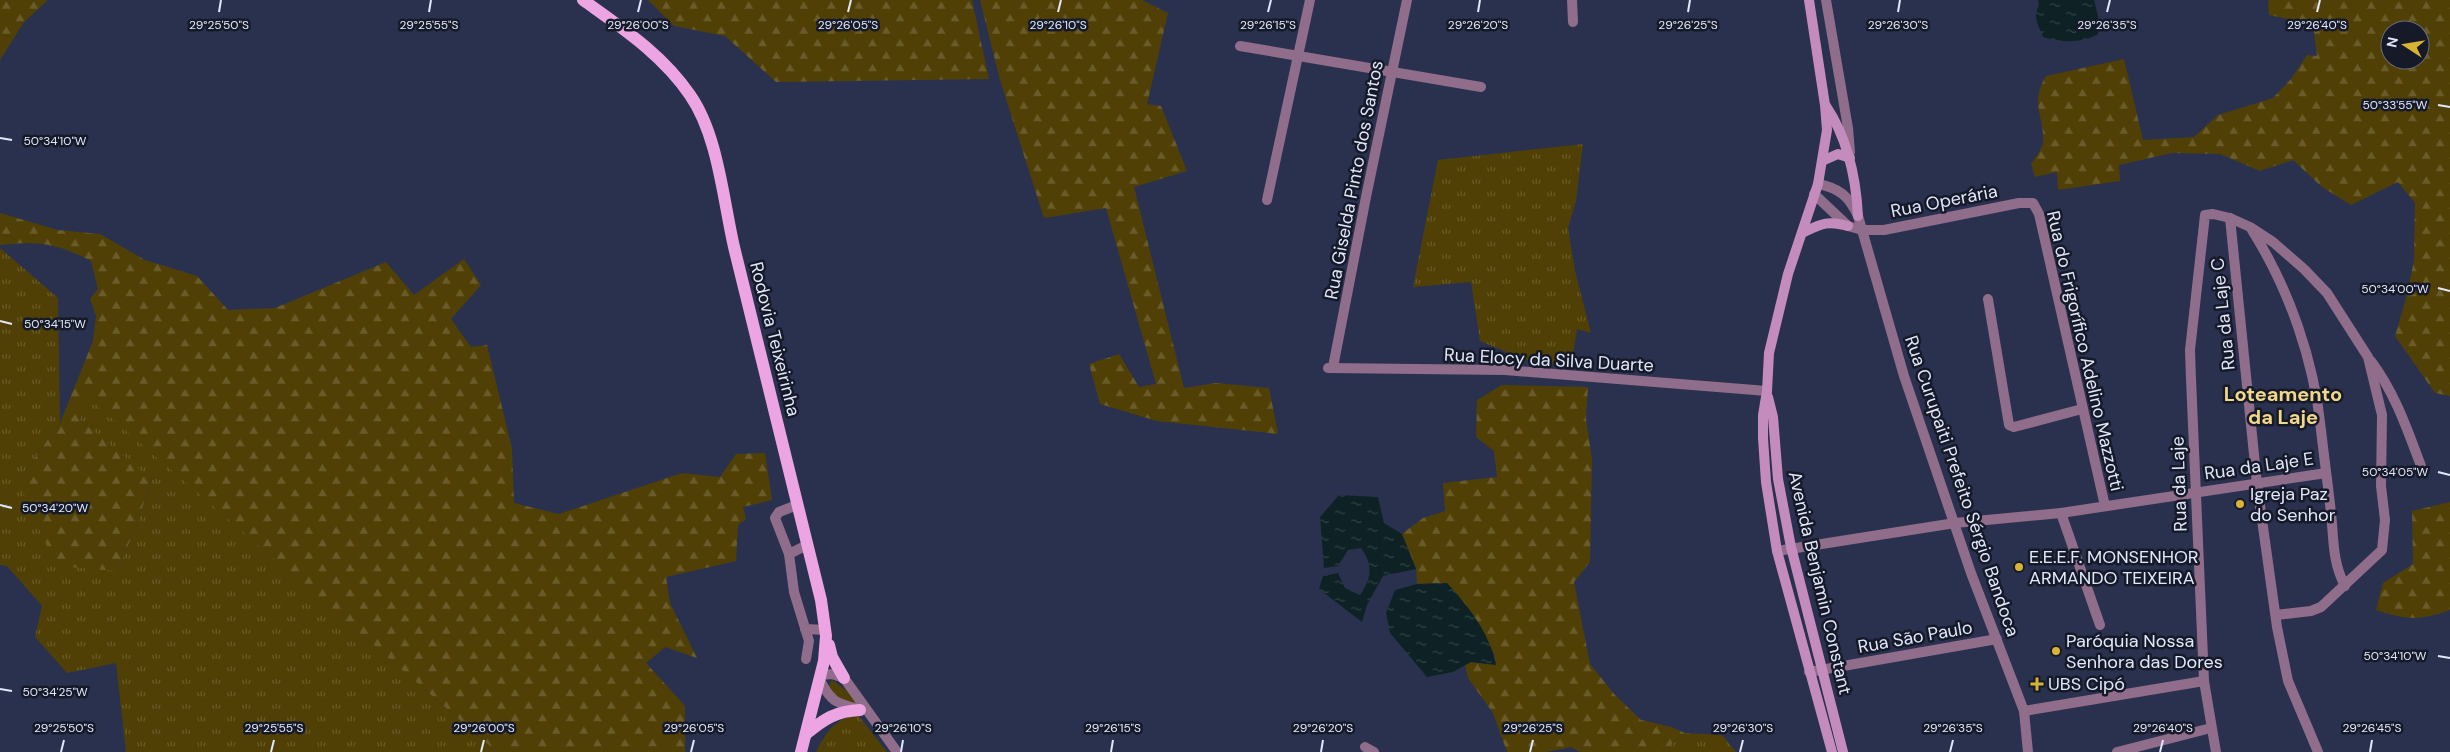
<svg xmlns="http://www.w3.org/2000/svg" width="2450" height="752" viewBox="0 0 2450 752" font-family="'DM Sans',sans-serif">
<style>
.grass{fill:url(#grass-tufts)}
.forest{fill:url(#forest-firs);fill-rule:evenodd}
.water{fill:url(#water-ripples)}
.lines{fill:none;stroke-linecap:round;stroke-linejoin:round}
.minor{stroke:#906d8a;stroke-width:10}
.tertiary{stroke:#906d8a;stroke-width:10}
.secondary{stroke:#c48cbc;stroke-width:10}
.primary{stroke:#eca4e2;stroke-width:12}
.ticks{fill:none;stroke:#e2e8fc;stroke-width:2}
.poi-dot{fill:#d9b334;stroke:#161a28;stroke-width:2}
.labels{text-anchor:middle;stroke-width:5;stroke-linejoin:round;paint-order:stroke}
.street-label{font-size:18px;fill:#e2e8fc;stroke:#161a28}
.poi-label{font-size:18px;fill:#e2e8fc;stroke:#161a28;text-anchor:start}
.quarter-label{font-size:20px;font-weight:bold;fill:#f1d88b;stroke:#161a28}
.ticks-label{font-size:12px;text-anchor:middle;fill:#e2e8fc;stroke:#161a28;stroke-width:5;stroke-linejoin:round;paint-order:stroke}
</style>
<defs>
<pattern id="grass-tufts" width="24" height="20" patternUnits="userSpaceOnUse" patternTransform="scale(1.25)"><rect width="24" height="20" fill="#504005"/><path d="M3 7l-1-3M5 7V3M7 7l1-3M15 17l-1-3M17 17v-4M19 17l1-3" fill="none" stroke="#695c2a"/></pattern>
<pattern id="forest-firs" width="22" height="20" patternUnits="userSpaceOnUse" patternTransform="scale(1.25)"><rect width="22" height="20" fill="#504005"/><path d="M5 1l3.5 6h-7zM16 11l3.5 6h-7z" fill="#695c2a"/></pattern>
<pattern id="water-ripples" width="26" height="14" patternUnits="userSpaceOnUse" patternTransform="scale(1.25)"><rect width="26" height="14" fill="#0e2226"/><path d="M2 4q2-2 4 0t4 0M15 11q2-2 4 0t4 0" fill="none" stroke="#314246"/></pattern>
</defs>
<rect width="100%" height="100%" fill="#29314f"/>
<g class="grass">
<polygon points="1583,144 1576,201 1568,228 1575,271 1591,333 1577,329 1571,366 1526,360 1480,341 1471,282 1413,287 1438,160"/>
<polygon points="0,248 58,298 60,423 18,481 117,571 138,522 151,480 80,420 86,395 497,752 126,752 116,663 67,673 35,637 42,606 7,566 0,565"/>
<path d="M832,680l20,15 5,9c-13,-4 -24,-6 -28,-20z"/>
<path d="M858,715l29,37h-71c10,-20 19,-34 42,-37z"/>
<polygon points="1685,733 1722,735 1736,752 1662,752"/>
</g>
<g class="forest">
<polygon points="0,0 48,0 24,22 0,60"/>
<polygon points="648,0 972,0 989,79 776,82 725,36 674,26"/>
<polygon points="980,0 1142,0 1168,13 1147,104 1161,106 1187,171 1134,187 1184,388 1216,383 1269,388 1278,434 1157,421 1100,404 1089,364 1119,354 1139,387 1156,384 1106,208 1044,218 1000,80"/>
<path d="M2268,0h182v396l-15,-3 -40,-57 12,-41 7,-35 1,-57 -17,-21 -47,23 -29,-18 -29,-27 -33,11 -40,-17 -48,-1 -53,12 1,16 -62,9 -1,-18 -22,5 -4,-13c4,-6 11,-15 12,-21 2,-27 -14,-39 3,-67l78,-17 19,81 51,-3 24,-22 55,-17 18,-19 16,-24 10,1 -4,-32 -44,-9zM2390,30h30v30h-30z"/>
<path d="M0,213l58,17 42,4 45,26 52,16 31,34 47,-2 111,-46 28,33 50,-36 17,26 -30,34 20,28 16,-2 25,104 2,54 45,11 123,-41 38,4 16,-23 29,-1 7,47 -29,7 3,12 -8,6 -2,36 -70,16 4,26 27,55 -32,-11 -19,16 39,43v46h-188l-411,-356 -6,24 71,59 -13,43 -21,49 -61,-5 -38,-85 42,-58 33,-82 3,-25 -6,-17 8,-10 -7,-28c-35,-18 -52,-20 -91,-16z"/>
<polygon points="1502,385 1588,387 1586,418 1592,460 1590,562 1574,582 1590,664 1615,695 1641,720 1671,727 1685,733 1662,752 1580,752 1571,747 1546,752 1507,752 1493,713 1468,678 1465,665 1471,662 1496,665 1494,653 1447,583 1417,584 1416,568 1402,534 1423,518 1445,511 1443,483 1497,477 1494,451 1476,437 1477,400"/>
<path d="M2450,502v108c-30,11 -44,10 -74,0l7,-27 30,-19 -1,-53z"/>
</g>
<g class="water">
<path d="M2038,0h56l4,16v18c-14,9 -39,9 -55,3 -4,-12 -11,-19 -4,-32z"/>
<path d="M1339,495l39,2 6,26 18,11 14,35 -33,7 -16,29 -5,17 -43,-33 4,-13 15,-3 7,15 15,7c12,-17 13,-30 1,-47l-13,2 -10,16 -14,2 -4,-51z"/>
<path d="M1447,583c21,23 43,50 49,82l-25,-3 -18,10 -26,5 -37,-44 -4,-20 9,-23 22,-6z"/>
</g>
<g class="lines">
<g class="minor">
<polyline points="1572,0 1573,22"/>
<polyline points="1826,0 1848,128 1850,152"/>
<polyline points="1240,46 1481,87"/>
<polyline points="1267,200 1310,0"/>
<polyline points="2230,218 2257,484 2277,627 2288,681 2318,752"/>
<polyline points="1862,230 1884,230 2019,203 2033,203 2039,214 2105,506"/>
<path d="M2252,230c37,59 62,130 69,200 3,27 7,55 10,83 3,27 1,48 14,73"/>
<polyline points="1988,299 2009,425 2014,427 2082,409"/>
<path d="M2371,361c24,32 36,68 50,105"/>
<polyline points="1333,367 1366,197 1407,0"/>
<polyline points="1328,368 1505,370 1767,391"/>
<polyline points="797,505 779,512 775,518 789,554 794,592 809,641 806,659"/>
<polyline points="2061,513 2100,625"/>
<polyline points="1777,551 1955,523 2061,513 2326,473"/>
<polyline points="789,554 807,545"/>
<polyline points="805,629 826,630"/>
<polyline points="1809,672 1997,639"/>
<polyline points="2024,711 2204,681"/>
<polyline points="1365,747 1374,752"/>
<polyline points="2117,752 2211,728"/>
<polyline points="2216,752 2204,681 2191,379 2190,350 2205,215 2213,214 2230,218 2250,227 2273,242 2304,269 2327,293 2368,357 2382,415 2381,486 2385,520 2382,550 2321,607 2311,611 2276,615"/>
</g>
<g class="tertiary">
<path d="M1818,184c21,4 31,12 40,32l46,160 67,197 53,138 4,41"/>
<polyline points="1814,194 1848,226 1862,230"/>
<polyline points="821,675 832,674 844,678 897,752"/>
<path d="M820,680c11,22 16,23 38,29"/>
</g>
<g class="secondary">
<polyline points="1809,0 1825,105 1827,130 1818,184 1788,274 1769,353 1767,391 1763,415 1763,438 1766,482 1777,551 1832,752"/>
<path d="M1826,106c22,33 30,71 32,110"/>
<polyline points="1822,161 1838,154 1850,158"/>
<path d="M1802,233c19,-9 25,-13 46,-7"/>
<polyline points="1768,397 1773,417 1778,479 1791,547 1843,752"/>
</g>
<g class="primary">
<path d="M583,0c39,28 79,54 107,95 28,40 33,104 44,152 29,118 58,236 87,353l5,36 -2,25 -23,91"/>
<polyline points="829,645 832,657 844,678"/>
<path d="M806,734c18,-15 30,-23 54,-24"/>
</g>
</g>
<path class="ticks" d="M219,12l2,-12M429,12l2,-12M638,12l3,-12M848,12l3,-12M1058,12l3,-12M1268,12l3,-12M1478,12l2,-12M1688,12l2,-12M1898,12l2,-12M2107,12l3,-12M2317,12l3,-12M2438,105l12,2M0,138l12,2M2438,288l12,3M0,321l12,3M2438,472l12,3M0,505l12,3M2438,656l12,2M0,689l12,2M61,752l3,-12M271,752l3,-12M481,752l3,-12M691,752l3,-12M901,752l2,-12M1111,752l2,-12M1321,752l2,-12M1530,752l3,-12M1740,752l3,-12M1950,752l3,-12M2160,752l3,-12M2370,752l2,-12"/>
<g class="poi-dot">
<circle cx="2240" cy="504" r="5"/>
<circle cx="2019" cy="567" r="5"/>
<circle cx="2056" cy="651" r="5"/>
<path d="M2034.5 676.5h5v5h5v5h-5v5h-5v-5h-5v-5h5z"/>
</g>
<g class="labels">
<g class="street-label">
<text transform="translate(1354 180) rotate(-79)" y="6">Rua Giselda Pinto dos Santos</text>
<text transform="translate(1944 201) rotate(-11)" y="6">Rua Operária</text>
<text transform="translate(2223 314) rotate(-96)" y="6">Rua da Laje C</text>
<text transform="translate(775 339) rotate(76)" y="6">Rodovia Teixeirinha</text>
<text transform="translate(2085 351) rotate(77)" y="6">Rua do Frigorífico Adelino Mazzotti</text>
<text transform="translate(1549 360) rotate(3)" y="6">Rua Elocy da Silva Duarte</text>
<text transform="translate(2259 466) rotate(-8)" y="6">Rua da Laje E</text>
<text transform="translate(2179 484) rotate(-92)" y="6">Rua da Laje</text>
<text transform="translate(1962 486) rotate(71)" y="6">Rua Curupaiti Prefeito Sérgio Bandoca</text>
<text transform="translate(1820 583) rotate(77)" y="6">Avenida Benjamin Constant</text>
<text transform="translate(1915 637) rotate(-10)" y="6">Rua São Paulo</text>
</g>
<g class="poi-label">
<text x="2250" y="500">Igreja Paz<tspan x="2250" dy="21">do Senhor</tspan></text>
<text x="2029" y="563">E.E.E.F. MONSENHOR<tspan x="2029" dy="21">ARMANDO TEIXEIRA</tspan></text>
<text x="2066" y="647">Paróquia Nossa<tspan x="2066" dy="21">Senhora das Dores</tspan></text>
<text x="2048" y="690">UBS Cipó</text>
</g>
<g class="quarter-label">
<text x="2283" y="401">Loteamento<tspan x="2283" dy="23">da Laje</tspan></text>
</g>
</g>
<g class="ticks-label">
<text x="219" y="29">29°25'50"S</text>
<text x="429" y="29">29°25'55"S</text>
<text x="638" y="29">29°26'00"S</text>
<text x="848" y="29">29°26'05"S</text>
<text x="1058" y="29">29°26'10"S</text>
<text x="1268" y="29">29°26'15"S</text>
<text x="1478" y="29">29°26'20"S</text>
<text x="1688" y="29">29°26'25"S</text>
<text x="1898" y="29">29°26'30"S</text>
<text x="2107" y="29">29°26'35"S</text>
<text x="2317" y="29">29°26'40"S</text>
<text x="2395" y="109">50°33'55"W</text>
<text x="55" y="145">50°34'10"W</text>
<text x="2395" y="293">50°34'00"W</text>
<text x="55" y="328">50°34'15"W</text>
<text x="2395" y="476">50°34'05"W</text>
<text x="55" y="512">50°34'20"W</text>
<text x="2395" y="660">50°34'10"W</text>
<text x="55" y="696">50°34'25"W</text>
<text x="64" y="732">29°25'50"S</text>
<text x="274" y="732">29°25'55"S</text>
<text x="484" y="732">29°26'00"S</text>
<text x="694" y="732">29°26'05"S</text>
<text x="903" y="732">29°26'10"S</text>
<text x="1113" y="732">29°26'15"S</text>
<text x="1323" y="732">29°26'20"S</text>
<text x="1533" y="732">29°26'25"S</text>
<text x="1743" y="732">29°26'30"S</text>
<text x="1953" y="732">29°26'35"S</text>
<text x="2163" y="732">29°26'40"S</text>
<text x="2372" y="732">29°26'45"S</text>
</g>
<g transform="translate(2405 45) rotate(282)"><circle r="24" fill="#161a28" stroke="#686c7d"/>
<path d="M0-4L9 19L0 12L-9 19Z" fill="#d9b334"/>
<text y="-8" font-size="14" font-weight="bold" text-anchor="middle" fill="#e2e8fc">N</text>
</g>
</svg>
